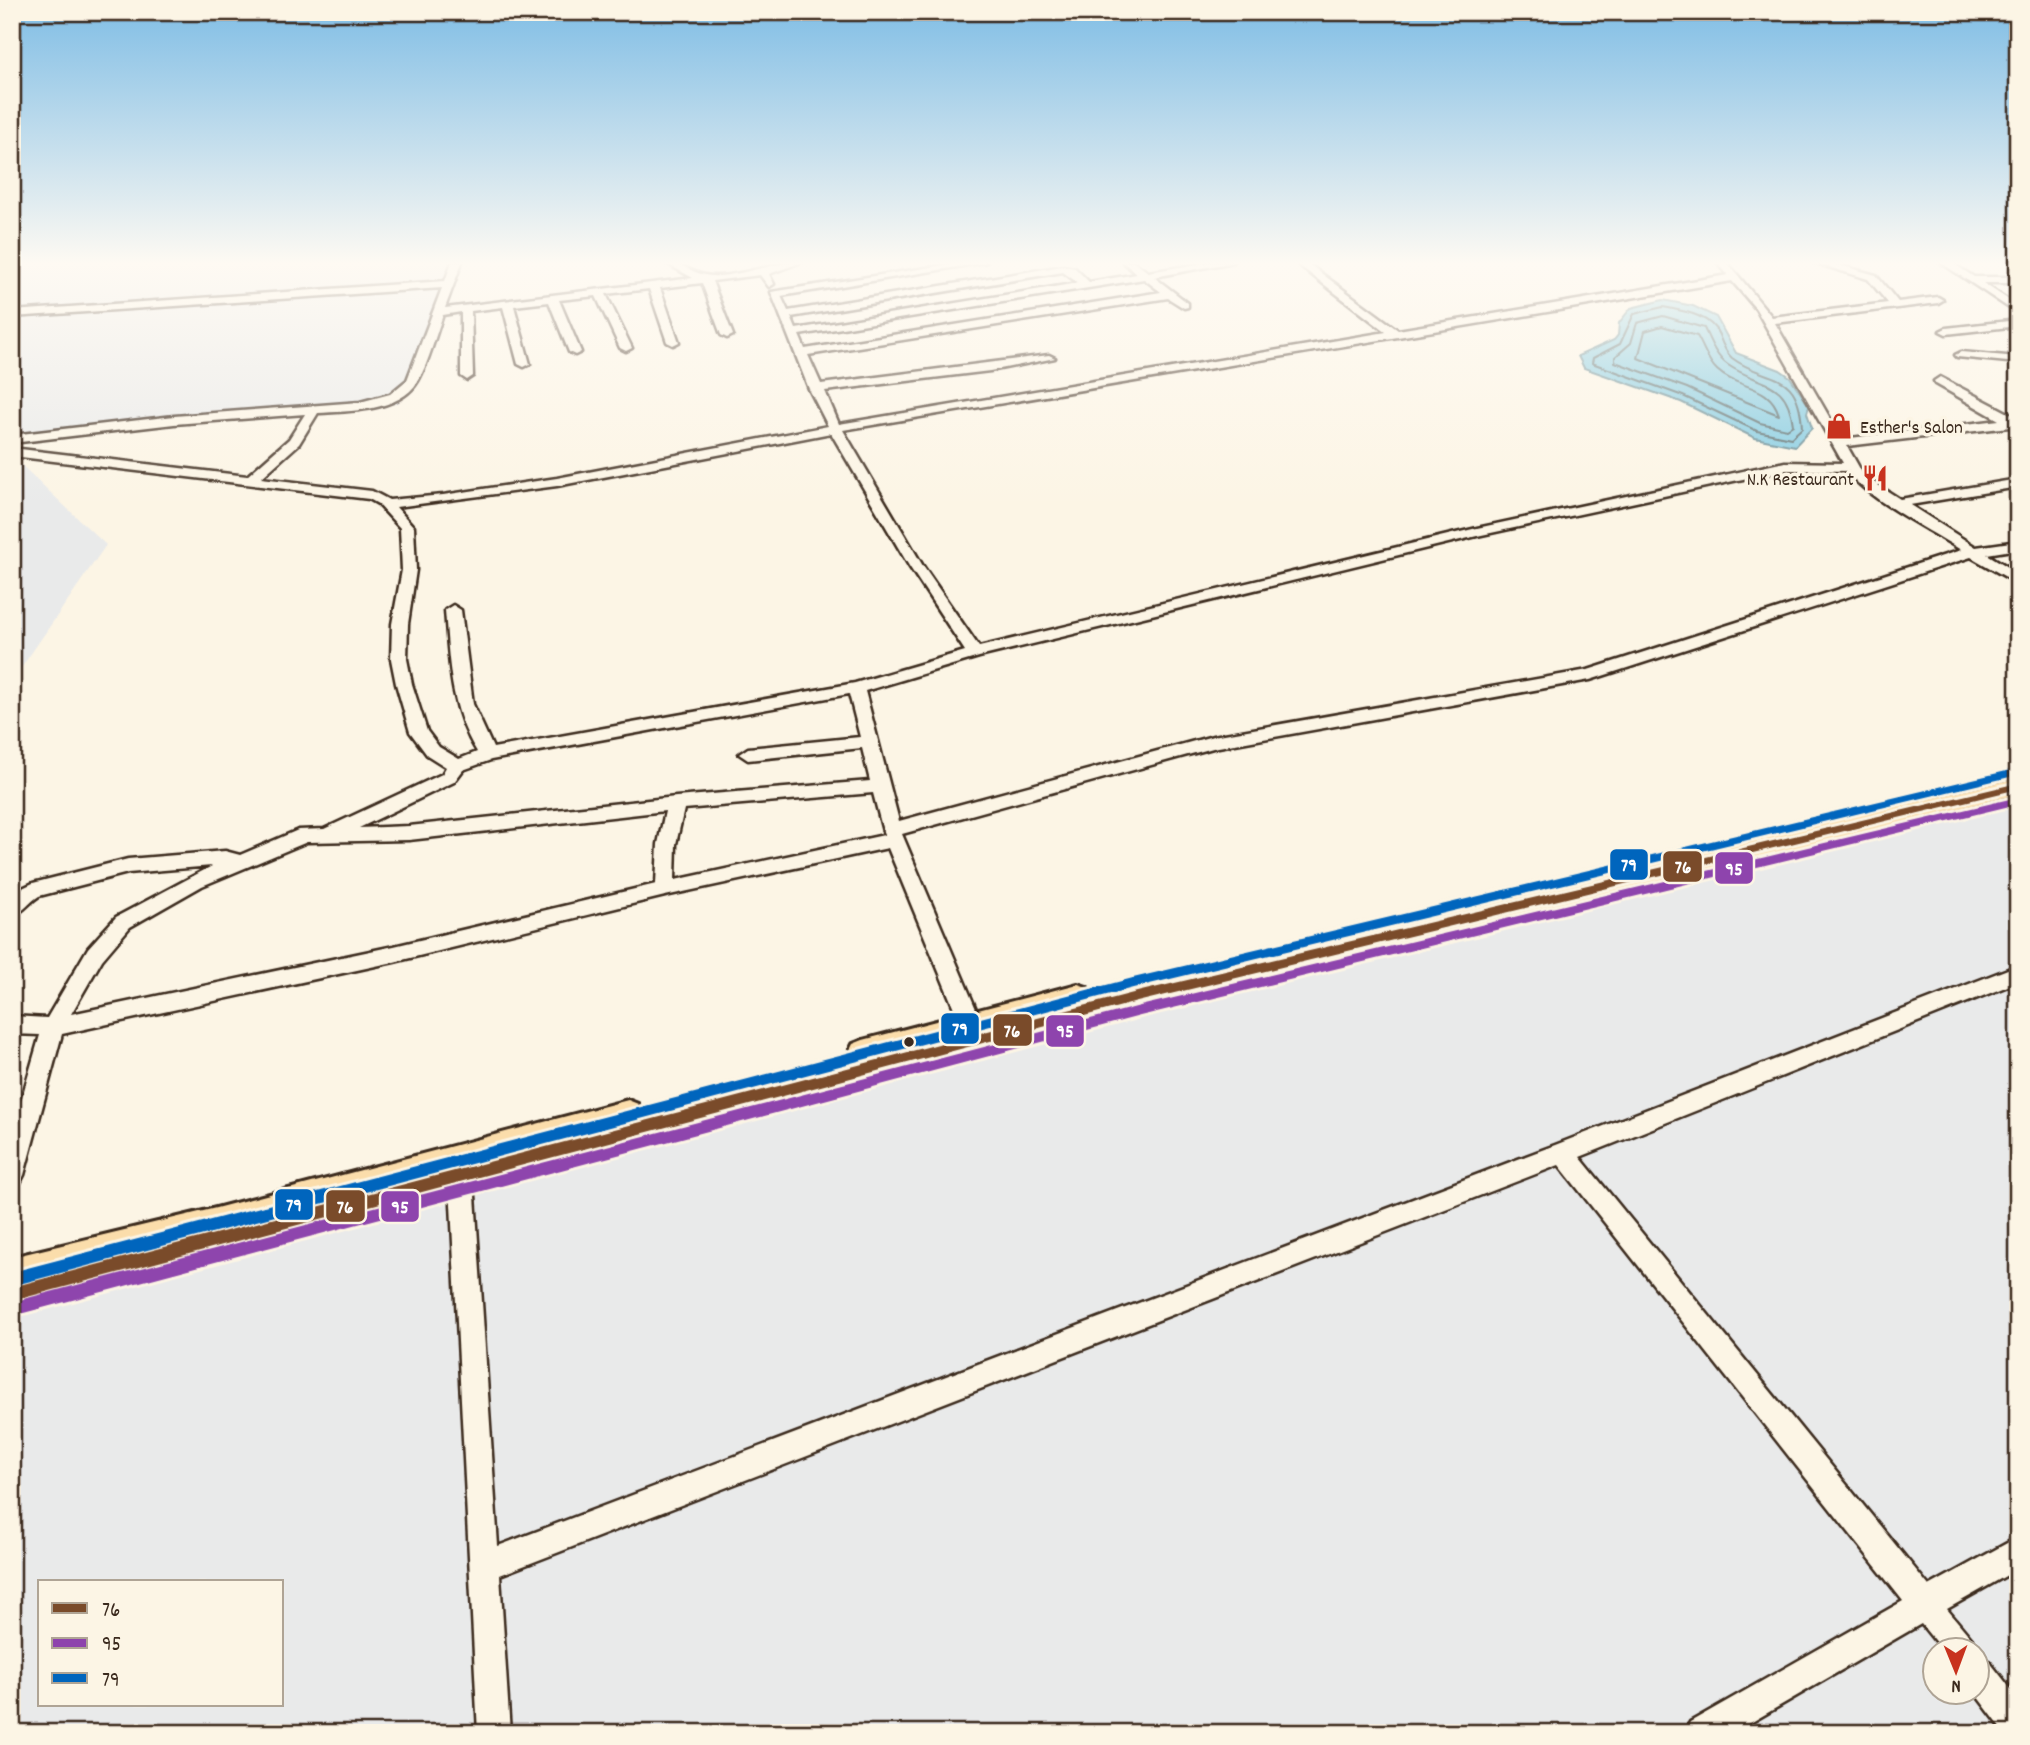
<svg xmlns="http://www.w3.org/2000/svg" width="2030" height="1745" viewBox="0 0 2030 1745" font-family="Dekko,sans-serif">
<style>
.built{fill:#e9eaea;fill-rule:evenodd}
.water{fill:#81cae1;stroke:#658a93;stroke-width:2}
.lines{fill:none;stroke-linecap:round;stroke-linejoin:round}
.shore{stroke:#576a6c;stroke-width:2}
.minor-casing{stroke:#3b2a1e;stroke-width:5}
.major-casing{stroke:#3b2a1e;stroke-width:6}
.minor{fill:#fcf5e5;fill-rule:evenodd}
.major{fill:#fbddab;fill-rule:evenodd}
.bus-1-casing{stroke:#fcf5e5;stroke-width:6}
.bus-2-casing{stroke:#fcf5e5;stroke-width:6}
.bus-3-casing{stroke:#fcf5e5;stroke-width:6}
.bus-1{fill:#7a4b2a;fill-rule:evenodd}
.bus-2{fill:#8e44ad;fill-rule:evenodd}
.bus-3{fill:#0065bd;fill-rule:evenodd}
.bus-dot{fill:#3b2a1e;stroke:#fcf5e5;stroke-width:2.5}
.labels{text-anchor:middle;stroke-width:7;stroke-linejoin:round;paint-order:stroke}
.far-poi-label{font-size:19px;fill:#3b2a1e;stroke:#fcf5e5;text-anchor:start}
.line-badge{stroke:#fcf5e5;stroke-width:2.5}
.badge-label{font-size:19px;text-anchor:middle;font-weight:bold;fill:#fff}
</style>
<rect width="100%" height="100%" fill="#fcf5e5"/>
<filter id="ink" filterUnits="userSpaceOnUse"><feTurbulence type="fractalNoise" baseFrequency=".0143" numOctaves="2"/><feDisplacementMap in="SourceGraphic" scale="14" xChannelSelector="R" yChannelSelector="G"/><feConvolveMatrix kernelMatrix="1 2 1 2 8 2 1 2 1" color-interpolation-filters="sRGB"/></filter>
<g filter="url(#ink)">
<g class="built">
<polygon points="12,262 456,262 398,404 12,435"/>
<polygon points="16,460 106,545 12,681 12,461"/>
<path d="M2018,777v956h-2006v-457zM40,1582h242v123h-242zM1936,1650h42v42h-42z"/>
</g>
<polygon class="water" points="1663,300 1693,306 1716,317 1736,353 1780,370 1790,377 1809,406 1807,413 1812,428 1795,446 1755,438 1681,402 1584,368 1578,356 1614,340 1618,335 1619,323 1631,308"/>
<g class="lines">
<g class="shore">
<path d="M1663,307c19,4 47,7 56,28 3,8 6,17 13,23 34,26 67,8 70,70l-11,10 -34,-7 -74,-35 -91,-33 1,-5 27,-14 14,-30z"/>
<path d="M1663,316l41,12c6,13 12,29 24,37 32,22 59,12 65,60l-6,4 -27,-6 -73,-35 -72,-26v-5l16,-14 6,-20z"/>
<path d="M1662,326l35,10c7,11 10,25 20,34 21,20 53,13 62,45l-141,-57 7,-27z"/>
</g>
<g class="minor-casing">
<g id="minor">
<path d="M452,262h10l-17,46 248,-30 -29,-16c17,0 26,10 41,13 24,6 70,-14 97,-13l-33,12 5,10 -5,3 -9,-12 -48,6 21,54 -6,3 -6,-3 -19,-52 -42,5 19,54 -6,3 -6,-3 -18,-53 -43,5 26,54 -6,3 -6,-3 -24,-52 -37,4 22,52 -6,3 -6,-3 -20,-50 -35,4 16,58 -6,3 -6,-3 -15,-57 -32,4 2,65 -6,4 -6,-4v-64l-18,3c-8,21 -14,47 -25,66 -18,31 -69,30 -100,32l-19,31 -38,34 111,13 17,9 54,-5 114,-17 271,-52 -19,-37 -38,-97 193,-30h23l-206,34 7,15 275,-45 12,2 14,14 48,-8 -14,-12h11l14,10 64,-10h22l-80,15 34,26v4l-4,1 -16,-10 -360,57 13,29 228,-29 6,3 -65,13 -165,20 14,33 547,-92 -91,-70h11l92,68 330,-55 -11,-13h10l45,55 116,-14 -20,-24 -56,-17h16l48,13 22,27 40,-5 5,3 -5,3 -163,20 67,116 157,-19 -63,-36 -2,-3 6,-4 78,41v8l-171,20 17,30 36,23 118,-20v8l-108,18 66,42 42,-6v8l-31,5 31,19v11l-47,-27 -381,123 -377,68 -311,86 85,201 -3,6 -8,3 -8,-3 -3,-6 -77,-187 -223,48 -271,66 -332,72 -38,141 -4,8 -8,3v-54l28,-97 -28,-1v-18l35,2 41,-70 28,-31 96,-51 -84,7 -89,23c-10,6 -16,17 -27,20l2,-24 19,-9 95,-24 97,-8 15,4 58,-25 26,-1 118,-55 4,-7 -19,-12 -17,-23 -14,-48 -5,-25 1,-35 10,-54 -2,-42 -22,-24 -9,-5 -357,-43v-8l235,28 42,-37 16,-25 -131,10 -162,19v-8l162,-19 186,-14 30,-8 17,-14 35,-92 -430,29v-6l433,-30zM1063,272l15,11 -282,46 -5,-12zM1144,279l17,13 -356,57 -6,-14zM1732,281l24,28 87,154 -58,-1 -308,66 -498,119 -56,-81 -80,-136zM831,433l78,133 56,85 -110,32 -362,65 -20,-44 -12,-94 -8,-5 -8,5c4,50 5,99 32,142l-18,7 -20,-12 -12,-16 -15,-47 -5,-25 1,-35 8,-54 -2,-43 -18,-20 161,-21zM1785,470l63,1c14,25 85,61 113,79l-373,120 -375,66 -314,85 -34,-130 114,-34 498,-121zM849,694l11,43 -112,11 -9,6 9,6 114,-12 8,33 -194,16 -267,29 -50,2 95,-46 9,-12 28,-10zM873,793l11,42 -209,45 1,-36 8,-35zM665,811l-7,33 -2,40 -262,62 -323,68 31,-54 28,-33 72,-41 105,-44 102,-2z"/>
<polygon points="1940,262 1951,262 1974,277 2018,277 2018,283 1983,283 2018,306 2018,314"/>
<polygon points="2018,320 2018,326 1946,334 1940,331 1946,328"/>
<polygon points="1961,352 2018,357 2018,363 1957,357 1955,355"/>
<polygon points="2018,965 2018,982 1580,1157 1929,1586 2018,1537 2018,1569 1947,1609 1972,1639 1976,1650 1942,1650 1921,1624 1733,1733 1685,1733 1690,1722 1903,1601 1559,1165 500,1575 510,1733 478,1733 449,1165 453,1157 461,1154 469,1157 473,1165 498,1546 1555,1145"/>
<polygon points="1978,1656 1989,1661 2018,1698 2018,1733 2005,1733 1974,1692 1978,1692"/>
</g>
</g>
<g class="major-casing">
<polygon id="major" points="2018,778 2018,794 1137,1008 12,1310 12,1257 216,1208 628,1100 638,1104 642,1115 853,1060 849,1052 853,1044 863,1040 1078,984 1087,987 1090,998"/>
</g>
<use href="#minor" class="minor"/>
<use href="#major" class="major"/>
<g class="bus-1-casing">
<polygon id="bus-1" points="2018,783 2018,789 1137,1002 12,1301 12,1287 1137,992"/>
</g>
<g class="bus-2-casing">
<polygon id="bus-2" points="2018,797 2018,804 1140,1016 16,1315 12,1313 12,1303 16,1301 1140,1006"/>
</g>
<g class="bus-3-casing">
<polygon id="bus-3" points="2015,769 2018,769 2018,775 1133,988 12,1286 12,1272 1133,978"/>
</g>
<use href="#bus-1" class="bus-1"/>
<use href="#bus-2" class="bus-2"/>
<use href="#bus-3" class="bus-3"/>
</g>
</g>
<linearGradient id="sky" x2="0" y2="1"><stop stop-color="#7fbde5"/><stop offset="0.52" stop-color="#fefaf3"/><stop offset="1" stop-color="#fefaf3" stop-opacity="0"/></linearGradient>
<rect width="2030" height="506" fill="url(#sky)"/>
<defs>
<g id="shop-bare" transform="scale(2.1)"><path d="M-5-2.5h2.3a2.7 3.5 0 0 1 5.4 0H5L5.5 6h-11ZM-1.5-2.5h3a1.5 2.3 0 0 0-3 0Z" fill="#c8321e" stroke="#fcf5e5" stroke-width="2.5" paint-order="stroke"/></g>
<g id="restaurant-bare" transform="scale(2.1)"><path d="M-5-6h1v4h1v-4h1v4h1v-4h1v5L-1.5 .5V6h-2V.5L-5-1ZM5-6V6H3V1.5H1.5Q1.5-4 5-6Z" fill="#c8321e" stroke="#fcf5e5" stroke-width="2.5" paint-order="stroke"/></g>
</defs>
<g fill-rule="evenodd">
<use href="#shop-bare" x="1839" y="426"/>
<use href="#restaurant-bare" x="1875" y="478"/>
</g>
<circle class="bus-dot" cx="909" cy="1042" r="6"/>
<g class="labels">
<g class="far-poi-label">
<text x="1860" y="433">Esther's Salon</text>
<text x="1854" y="485" text-anchor="end">N.K Restaurant</text>
</g>
</g>
<g class="line-badge">
<rect x="1609" y="848" width="40" height="33" rx="7" fill="#0065bd"/>
<rect x="1662" y="850" width="41" height="33" rx="7" fill="#7a4b2a"/>
<rect x="1714" y="851" width="40" height="34" rx="7" fill="#8e44ad"/>
<rect x="940" y="1012" width="40" height="33" rx="7" fill="#0065bd"/>
<rect x="992" y="1013" width="41" height="34" rx="7" fill="#7a4b2a"/>
<rect x="1045" y="1014" width="40" height="34" rx="7" fill="#8e44ad"/>
<rect x="274" y="1188" width="40" height="33" rx="7" fill="#0065bd"/>
<rect x="325" y="1189" width="41" height="34" rx="7" fill="#7a4b2a"/>
<rect x="380" y="1190" width="40" height="33" rx="7" fill="#8e44ad"/>
</g>
<g class="badge-label">
<text x="1629" y="871">79</text>
<text x="1683" y="873">76</text>
<text x="1734" y="875">95</text>
<text x="960" y="1035">79</text>
<text x="1012" y="1037">76</text>
<text x="1065" y="1037">95</text>
<text x="294" y="1211">79</text>
<text x="345" y="1213">76</text>
<text x="400" y="1213">95</text>
</g>
<rect width="2030" height="1745" fill="none" stroke="#fcf5e5" stroke-width="42"/>
<rect x="21" y="21" width="1988" height="1703" fill="none" stroke="#3b2a1e" stroke-width="2.5" filter="url(#ink)"/>
<rect x="38" y="1580" width="245" height="126" fill="#fcf5e5" stroke="#afa495" stroke-width="2"/>
<rect x="52" y="1603" width="35" height="10" fill="#7a4b2a" stroke="#afa495" stroke-width="2"/>
<text x="102" y="1616" font-size="21" fill="#3b2a1e">76</text>
<rect x="52" y="1638" width="35" height="10" fill="#8e44ad" stroke="#afa495" stroke-width="2"/>
<text x="102" y="1650" font-size="21" fill="#3b2a1e">95</text>
<rect x="52" y="1673" width="35" height="10" fill="#0065bd" stroke="#afa495" stroke-width="2"/>
<text x="102" y="1686" font-size="21" fill="#3b2a1e">79</text>
<g transform="translate(1956 1671) rotate(179)"><circle r="33" fill="#fcf5e5" stroke="#afa495" stroke-width="2"/>
<path d="M0-5L12 26L0 18L-12 26Z" fill="#c8321e"/>
<text y="-10" font-size="19" font-weight="bold" text-anchor="middle" fill="#3b2a1e">N</text>
</g>
</svg>
